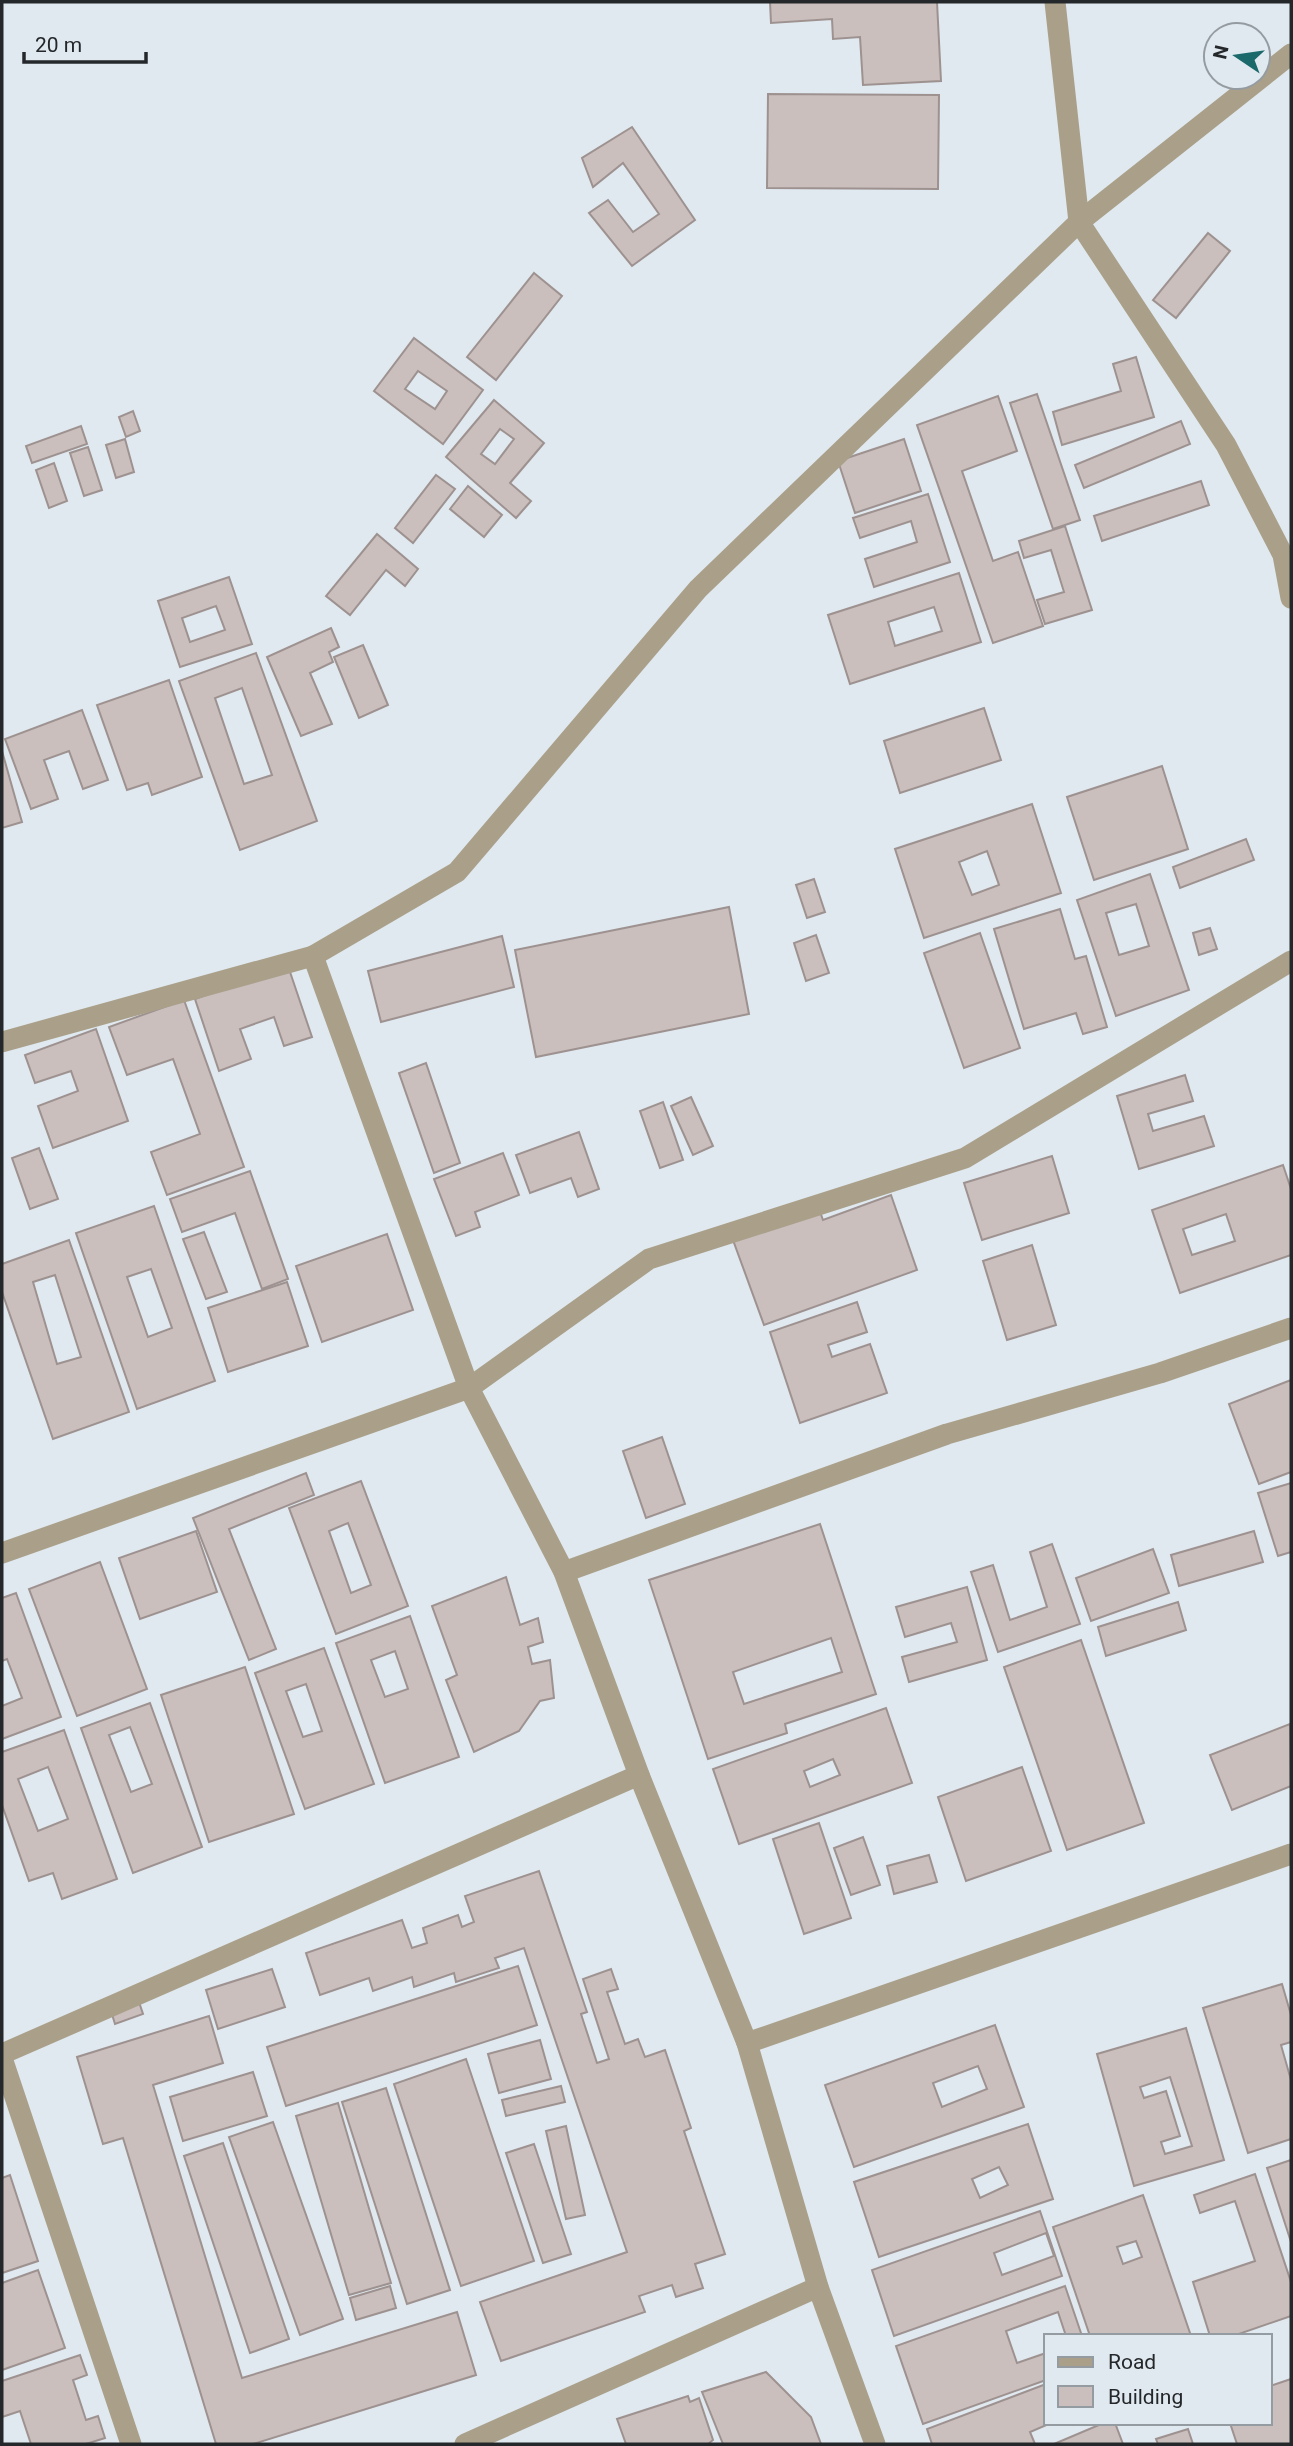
<svg xmlns="http://www.w3.org/2000/svg" width="1293" height="2446" viewBox="0 0 1293 2446" font-family="Roboto,sans-serif">
<style>
.building{fill:#cabfbd;stroke:#9e9290;stroke-width:2;fill-rule:evenodd}
.lines{fill:none;stroke-linecap:round;stroke-linejoin:round}
.street{stroke:#aaa08a;stroke-width:21}
</style>
<rect width="100%" height="100%" fill="#e0e9f0"/>
<g class="building">
<polygon points="770,2 937,2 941,81 863,85 860,37 833,39 832,19 771,23"/>
<polygon points="768,94 939,95 938,189 767,188"/>
<polygon points="632,127 695,220 632,266 589,213 608,200 633,232 659,214 623,163 593,187 582,158"/>
<polygon points="1208,233 1230,251 1176,318 1153,300"/>
<polygon points="534,273 562,296 496,380 467,357"/>
<path d="M414,338l69,52 -40,54 -69,-53zM418,371l29,20 -12,18 -30,-20z"/>
<polygon points="1136,357 1154,417 1062,445 1053,412 1121,391 1113,364"/>
<polygon points="1037,394 1080,520 1053,529 1010,403"/>
<polygon points="998,396 1017,451 962,471 993,561 1018,552 1043,626 993,643 917,425"/>
<path d="M494,400l50,43 -34,40 21,18 -15,17 -70,-61zM500,429l14,10 -19,25 -14,-10z"/>
<polygon points="133,411 140,431 126,437 119,417"/>
<polygon points="1181,421 1190,444 1084,488 1075,465"/>
<polygon points="81,426 87,444 32,463 26,446"/>
<polygon points="125,439 134,472 116,478 106,445"/>
<polygon points="904,439 921,491 855,513 838,461"/>
<polygon points="88,447 102,490 84,496 70,453"/>
<polygon points="54,463 67,501 49,508 36,470"/>
<polygon points="436,475 455,489 413,543 395,528"/>
<polygon points="1201,481 1209,505 1102,541 1094,516"/>
<polygon points="468,486 502,515 484,537 450,509"/>
<polygon points="928,494 950,562 874,587 865,559 917,542 911,521 860,538 853,518"/>
<polygon points="1065,526 1092,610 1045,624 1037,600 1064,592 1051,550 1024,558 1019,541"/>
<polygon points="377,534 418,569 405,586 386,570 350,615 326,596"/>
<path d="M959,573l22,69 -131,42 -22,-69zM934,607l8,24 -47,15 -7,-24z"/>
<path d="M229,577l23,67 -72,23 -22,-66zM216,606l9,24 -35,12 -8,-24z"/>
<polygon points="331,628 339,647 329,652 333,662 310,673 332,724 301,736 267,657"/>
<polygon points="363,645 388,705 359,718 334,657"/>
<path d="M256,653l61,168 -77,29 -61,-169zM242,688l30,87 -28,9 -29,-86z"/>
<polygon points="169,680 202,777 152,795 148,783 127,790 97,705"/>
<polygon points="984,708 1001,760 900,793 884,741"/>
<polygon points="82,710 108,780 83,789 69,751 44,760 58,799 31,809 5,739"/>
<polygon points="2,751 22,822 2,828"/>
<polygon points="1162,766 1188,849 1094,880 1067,797"/>
<path d="M1032,804l29,89 -137,45 -29,-89zM987,851l12,34 -27,10 -13,-33z"/>
<polygon points="1246,839 1254,860 1180,888 1173,867"/>
<path d="M1150,874l39,116 -73,26 -39,-116zM1136,904l13,42 -30,9 -13,-42z"/>
<polygon points="814,879 825,912 807,918 796,885"/>
<polygon points="729,907 749,1014 536,1057 515,950"/>
<polygon points="1060,909 1075,959 1086,956 1107,1027 1083,1034 1076,1013 1024,1029 994,929"/>
<polygon points="1210,928 1217,949 1199,955 1193,933"/>
<polygon points="980,933 1020,1048 964,1068 924,953"/>
<polygon points="816,935 829,973 806,981 794,943"/>
<polygon points="502,936 514,987 381,1022 368,971"/>
<polygon points="288,966 312,1037 284,1046 274,1017 240,1029 251,1059 219,1071 195,999"/>
<polygon points="184,1000 244,1167 167,1195 151,1152 200,1134 173,1059 127,1075 109,1027"/>
<polygon points="96,1029 128,1121 53,1148 38,1106 78,1091 71,1071 35,1083 25,1055"/>
<polygon points="426,1063 460,1163 434,1173 399,1073"/>
<polygon points="1185,1075 1193,1101 1148,1114 1153,1131 1204,1116 1214,1146 1139,1169 1117,1096"/>
<polygon points="691,1097 713,1146 693,1155 671,1106"/>
<polygon points="663,1102 683,1160 660,1168 640,1111"/>
<polygon points="579,1132 599,1189 578,1197 571,1178 530,1193 516,1155"/>
<polygon points="39,1148 58,1199 30,1209 12,1158"/>
<polygon points="503,1153 519,1195 475,1212 480,1227 456,1236 434,1179"/>
<polygon points="1052,1156 1069,1213 982,1240 964,1183"/>
<path d="M1283,1165l8,24v66l-111,38 -28,-83zM1226,1214l9,27 -43,14 -9,-26z"/>
<polygon points="250,1171 288,1279 262,1289 235,1213 182,1232 170,1199"/>
<polygon points="891,1195 917,1270 764,1325 733,1240 819,1209 823,1220"/>
<path d="M154,1206l61,175 -78,28 -61,-176zM151,1269l21,59 -24,9 -21,-60z"/>
<polygon points="204,1232 227,1292 206,1299 183,1239"/>
<polygon points="387,1234 413,1310 322,1342 296,1266"/>
<path d="M69,1240l60,172 -76,27 -51,-147v-28zM55,1275l26,82 -24,7 -24,-82z"/>
<polygon points="1032,1245 1056,1325 1007,1340 983,1261"/>
<polygon points="287,1282 308,1346 228,1372 208,1308"/>
<polygon points="857,1302 867,1332 828,1345 832,1357 870,1344 887,1393 800,1423 770,1332"/>
<polygon points="1291,1380 1291,1472 1259,1484 1229,1404"/>
<polygon points="662,1437 685,1504 646,1518 623,1451"/>
<polygon points="306,1473 314,1495 229,1529 276,1649 249,1660 193,1518"/>
<path d="M361,1481l47,125 -72,28 -47,-126zM348,1523l23,62 -20,8 -22,-62z"/>
<polygon points="1291,1483 1291,1552 1278,1556 1258,1493"/>
<path d="M820,1524l56,170 -91,30 2,9 -79,26 -59,-179zM831,1638l11,34 -98,32 -11,-32z"/>
<polygon points="196,1531 217,1592 140,1619 119,1558"/>
<polygon points="1254,1531 1263,1562 1179,1586 1171,1555"/>
<polygon points="1052,1544 1080,1624 998,1652 971,1572 993,1565 1010,1620 1047,1607 1030,1552"/>
<polygon points="1153,1549 1169,1593 1091,1621 1076,1578"/>
<polygon points="100,1562 147,1689 77,1716 29,1589"/>
<polygon points="506,1577 520,1625 538,1618 543,1642 528,1647 532,1664 550,1660 554,1698 540,1701 519,1731 474,1752 446,1680 457,1675 432,1606"/>
<polygon points="967,1587 987,1660 909,1682 902,1657 957,1642 951,1623 905,1637 896,1607"/>
<polygon points="16,1593 61,1717 2,1739 2,1706 22,1698 7,1659 2,1661 2,1598"/>
<polygon points="1178,1602 1186,1630 1106,1656 1098,1627"/>
<path d="M410,1616l49,141 -74,26 -49,-140zM395,1651l13,38 -23,8 -14,-37z"/>
<polygon points="1081,1640 1144,1823 1067,1850 1004,1667"/>
<path d="M324,1648l50,136 -69,25 -50,-136zM306,1684l16,47 -19,6 -17,-46z"/>
<polygon points="245,1667 294,1814 209,1842 161,1695"/>
<path d="M150,1703l52,144 -69,26 -52,-145zM130,1727l22,57 -21,8 -22,-57z"/>
<path d="M886,1708l26,75 -173,61 -26,-75zM833,1759l7,16 -30,12 -6,-16z"/>
<polygon points="1290,1724 1291,1786 1232,1810 1210,1755"/>
<path d="M64,1730l53,149 -55,20 -9,-26 -24,8 -27,-76v-53zM48,1767l20,52 -30,12 -20,-52z"/>
<polygon points="1022,1767 1051,1851 966,1881 938,1797"/>
<polygon points="819,1823 851,1918 804,1934 773,1839"/>
<polygon points="863,1837 880,1885 851,1895 834,1848"/>
<polygon points="929,1855 937,1882 894,1894 887,1866"/>
<polygon points="539,1871 587,2012 581,2014 597,2063 609,2059 583,1979 611,1969 618,1989 607,1992 625,2044 638,2039 645,2057 665,2050 691,2128 684,2131 725,2254 695,2264 703,2288 676,2297 672,2285 639,2296 645,2312 501,2361 480,2302 627,2252 524,1948 495,1958 499,1968 456,1982 454,1973 414,1987 412,1977 373,1991 369,1978 320,1995 306,1953 402,1920 412,1948 427,1943 423,1928 458,1915 462,1927 474,1922 465,1896"/>
<polygon points="518,1966 537,2025 286,2106 267,2047"/>
<polygon points="272,1969 285,2007 218,2029 206,1990"/>
<polygon points="1282,1984 1291,2015 1291,2042 1281,2045 1291,2080 1291,2139 1248,2153 1203,2008"/>
<polygon points="138,1999 143,2014 115,2024 110,2008"/>
<polygon points="209,2016 223,2063 153,2085 242,2378 457,2312 476,2375 253,2444 216,2444 123,2138 103,2144 77,2057"/>
<path d="M995,2025l29,82 -170,60 -29,-82zM978,2066l9,23 -45,18 -9,-24z"/>
<path d="M1186,2028l38,132 -90,26 -37,-132zM1170,2077l22,69 -27,8 -4,-12 19,-6 -14,-45 -22,7 -4,-11z"/>
<polygon points="540,2040 551,2079 499,2093 488,2054"/>
<polygon points="466,2059 534,2261 461,2286 394,2084"/>
<polygon points="253,2072 267,2116 183,2141 170,2097"/>
<polygon points="561,2086 565,2102 506,2116 502,2100"/>
<polygon points="386,2088 450,2290 407,2304 342,2102"/>
<polygon points="338,2103 391,2283 349,2295 296,2116"/>
<polygon points="273,2122 343,2319 300,2335 229,2137"/>
<path d="M1028,2124l25,75 -174,58 -25,-75zM999,2167l9,18 -28,13 -8,-19z"/>
<polygon points="566,2126 585,2215 566,2219 546,2131"/>
<polygon points="223,2143 289,2339 250,2353 184,2156"/>
<polygon points="534,2144 571,2254 543,2263 506,2153"/>
<polygon points="1291,2160 1291,2242 1267,2168"/>
<polygon points="1255,2174 1291,2282 1291,2316 1233,2336 1210,2336 1193,2282 1255,2261 1235,2201 1200,2213 1194,2195"/>
<polygon points="10,2175 38,2261 2,2273 2,2178"/>
<path d="M1143,2195l48,141h-101l-37,-109zM1136,2241l6,16 -19,7 -6,-17z"/>
<path d="M1040,2211l22,65 -168,60 -22,-66zM1046,2233l8,23 -52,19 -8,-22z"/>
<polygon points="38,2270 65,2348 2,2370 2,2283"/>
<polygon points="390,2286 396,2308 356,2320 350,2298"/>
<polygon points="1065,2286 1082,2336 1066,2336 1058,2312 1006,2331 1017,2363 1046,2353 1046,2380 923,2424 896,2346"/>
<polygon points="80,2355 87,2375 73,2380 86,2420 98,2416 105,2438 86,2444 31,2444 20,2411 2,2417 2,2381"/>
<polygon points="766,2372 811,2417 821,2444 723,2444 702,2392"/>
<polygon points="1291,2379 1291,2444 1237,2444 1230,2423 1270,2423 1270,2386"/>
<polygon points="1046,2384 1046,2423 1051,2423 1030,2432 1035,2444 932,2444 927,2429"/>
<polygon points="688,2396 690,2402 699,2398 713,2440 708,2444 626,2444 617,2419"/>
<polygon points="1098,2423 1115,2423 1123,2444 1054,2444 1099,2425"/>
<polygon points="1188,2429 1193,2444 1158,2444 1156,2439"/>
</g>
<g class="lines">
<g class="street">
<polyline points="1055,2 1079,222 1226,445 1283,555 1291,598"/>
<polyline points="313,956 469,1388 564,1572 639,1775 747,2043 818,2287 875,2444"/>
<polyline points="2,1042 313,956 457,872 698,589 1079,222 1291,54"/>
<polyline points="2,1553 469,1388 649,1259 965,1158 1291,961"/>
<polyline points="564,1572 947,1434 1160,1373 1291,1328"/>
<polyline points="747,2043 1291,1854"/>
<polyline points="2,2054 639,1775"/>
<polyline points="2,2058 131,2444"/>
<polyline points="465,2444 818,2287"/>
</g>
</g>
<rect width="1293" height="2446" fill="none" stroke="#25282b" stroke-width="7"/>
<rect x="1044" y="2334" width="228" height="91" fill="#e0e9f0" stroke="#959ca1" stroke-width="2"/>
<rect x="1058" y="2357" width="35" height="10" fill="#aaa08a" stroke="#959ca1" stroke-width="2"/>
<text x="1108" y="2369" font-size="21" fill="#25282b">Road</text>
<rect x="1058" y="2386" width="35" height="21" fill="#cabfbd" stroke="#959ca1" stroke-width="2"/>
<text x="1108" y="2404" font-size="21" fill="#25282b">Building</text>
<g transform="translate(1237 56) rotate(283)"><circle r="33" fill="#e0e9f0" stroke="#959ca1" stroke-width="2"/>
<path d="M0-5L12 26L0 18L-12 26Z" fill="#1c696b"/>
<text y="-10" font-size="19" font-weight="bold" text-anchor="middle" fill="#25282b">N</text>
</g>
<path d="M24 52v10h122v-10" fill="none" stroke="#25282b" stroke-width="3.5"/>
<text x="35" y="52" font-size="21" fill="#25282b" stroke="#e0e9f0" stroke-width="5" paint-order="stroke">20 m</text>
</svg>
